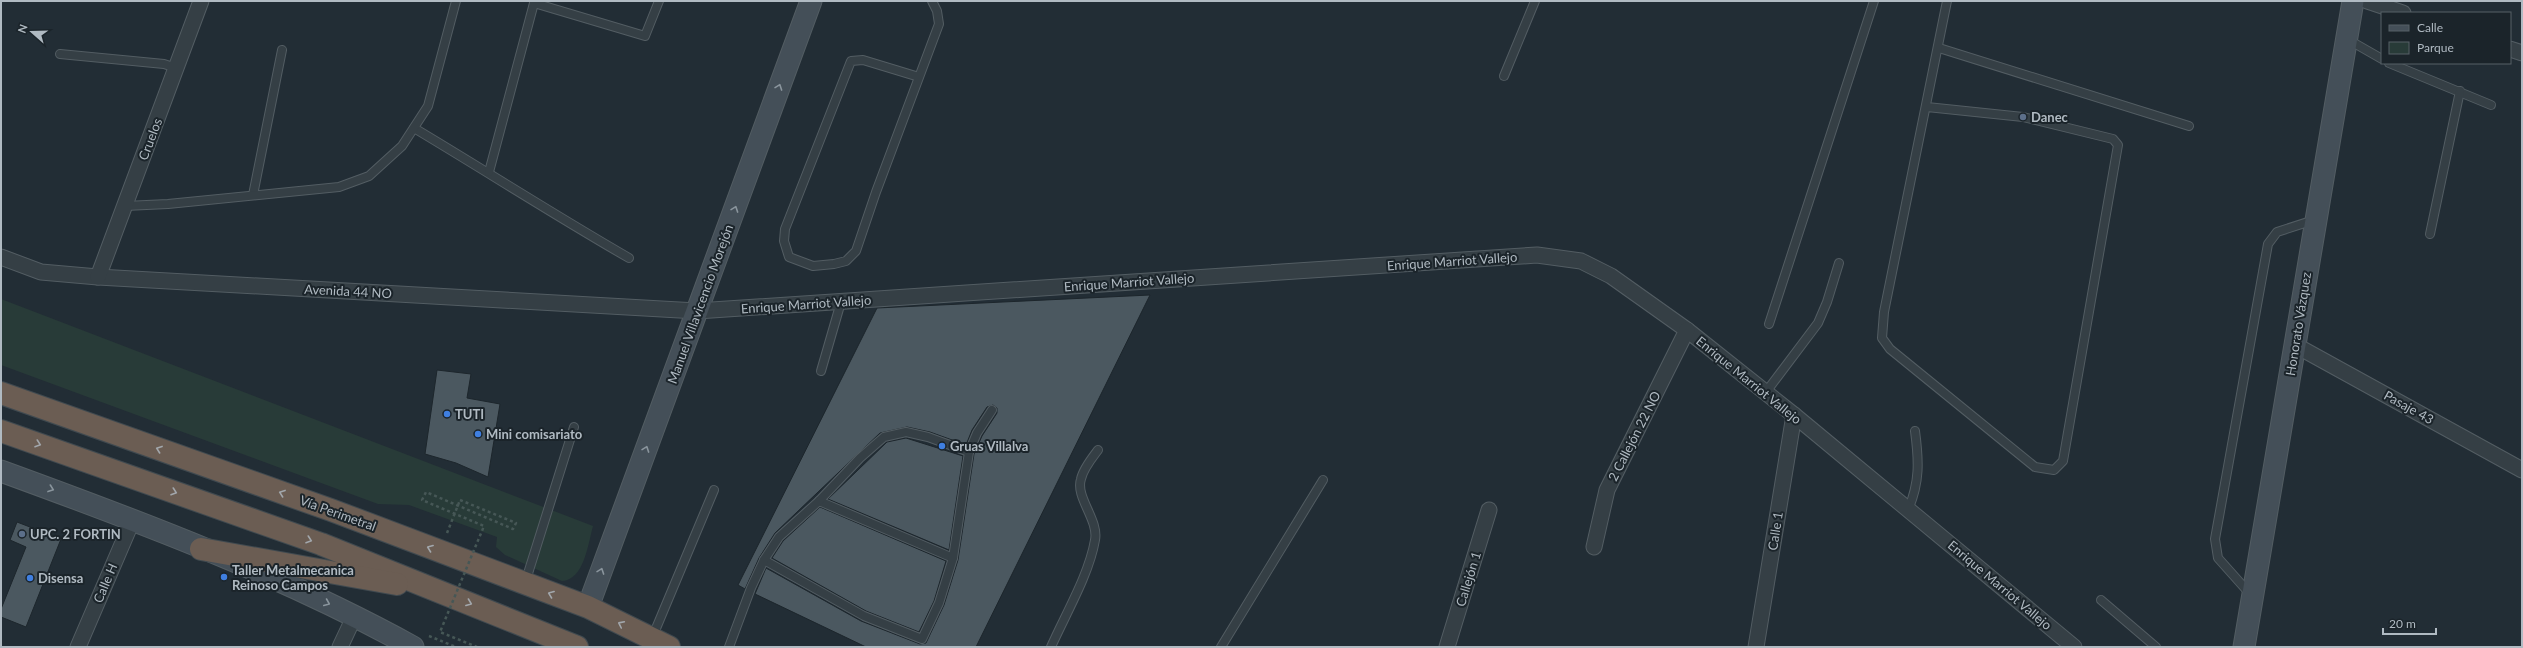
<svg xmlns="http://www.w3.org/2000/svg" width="2523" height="648" viewBox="0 0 2523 648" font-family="Lato,sans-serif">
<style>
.green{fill:#283b38}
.building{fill:#4b5860;stroke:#1d262c}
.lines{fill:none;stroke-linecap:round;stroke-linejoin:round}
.lane-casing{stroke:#535d63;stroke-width:10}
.street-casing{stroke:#535d63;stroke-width:17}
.secondary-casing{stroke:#535d63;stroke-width:23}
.highway-casing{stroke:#404a50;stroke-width:24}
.path{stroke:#465756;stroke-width:2.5;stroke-dasharray:3 3;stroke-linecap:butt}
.lane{stroke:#353f45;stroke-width:8}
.street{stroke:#353f45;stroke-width:15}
.secondary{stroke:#444f58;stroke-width:21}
.highway{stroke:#6b5d53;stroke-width:22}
.path-bridge{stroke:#465756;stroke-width:2.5;stroke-dasharray:3 3;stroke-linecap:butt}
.oneway{stroke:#8a959d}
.oneway2{stroke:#a2a7ac}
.service-dot{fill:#5c6f8a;stroke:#1b242a;stroke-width:1.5}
.shop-dot{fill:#3f7fe0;stroke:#1b242a;stroke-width:1.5}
.labels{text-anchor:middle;stroke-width:4;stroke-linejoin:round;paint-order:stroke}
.poi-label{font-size:13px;font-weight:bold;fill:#b0bac2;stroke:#1b242a;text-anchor:start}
.street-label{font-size:13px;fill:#b0bac2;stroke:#1b242a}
</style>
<rect width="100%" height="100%" fill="#222d35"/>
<path class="green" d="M1,299l592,227c-5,18 -9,54 -31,55l-57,-26 -9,-8 1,-10 -88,-32 -31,-1 -377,-139z"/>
<g class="building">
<polygon points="1150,295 976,647 866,647 755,594 766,568 861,621 920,644 926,643 944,605 958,560 974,454 982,436 997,413 997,408 993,405 987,407 972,430 966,445 930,432 907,427 880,433 775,533 759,558 745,589 738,585 877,308"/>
<polygon points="437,370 471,374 467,398 500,404 488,477 456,463 425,454"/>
<polygon points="906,438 963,456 949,550 828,499 887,442"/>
<polygon points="820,507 946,561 934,601 919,632 866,611 772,558 783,541"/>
<polygon points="17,522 61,539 26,627 1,617 1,609 26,547 10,540"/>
</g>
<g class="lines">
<g class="lane-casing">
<g id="lane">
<polyline points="2347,39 2382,59"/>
<polyline points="1939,48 2189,126"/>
<polyline points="60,54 164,64 176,68"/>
<polyline points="2389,63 2491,105"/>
<polyline points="1504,76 1535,1"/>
<polyline points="919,77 863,60 851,61 785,229 784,241 789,257 813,266 834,264 846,261 856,251 876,192 939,24 937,11 932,1"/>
<polyline points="1927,107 2023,117 2113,139 2118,145 2063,461 2054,470 2035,467 1890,349 1882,338 1884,312 1947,1"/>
<path d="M414,128c72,43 142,88 215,130"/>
<polyline points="489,172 534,3 645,36 659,1"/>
<polyline points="253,195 282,50"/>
<polyline points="125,206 168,204 339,187 369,176 402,146 428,106 456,1"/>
<polyline points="2430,234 2460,91"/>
<polyline points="1769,324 1874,1"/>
<polyline points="821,371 841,302"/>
<polyline points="1766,392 1818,323 1827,302 1839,263"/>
<polyline points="819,501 953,558"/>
<path d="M1908,510c12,-28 11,-49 7,-79"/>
<polyline points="764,560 864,616 922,639 939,603 953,558 969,452 977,433 992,410"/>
<polyline points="525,583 574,427"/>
<polyline points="2251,595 2218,558 2215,539 2268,244 2277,232 2314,220"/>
<polyline points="2101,600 2156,647"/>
<polyline points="652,638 714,490"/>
<polyline points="729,647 751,588 764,560 779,537 819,501 860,458 884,437 906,432 928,437 969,452"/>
<path d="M1051,647c14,-32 38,-72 44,-107 4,-20 -20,-43 -14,-61 2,-10 11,-21 17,-29"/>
<polyline points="1221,647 1323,480"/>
</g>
</g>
<g class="street-casing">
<g id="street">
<polyline points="2367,1 2403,13"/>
<polyline points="2510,49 2522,53"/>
<polyline points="1,257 41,272 98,277 697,311 1537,255 1581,261 1611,276 1687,330 1794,415 2074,647"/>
<polyline points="98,277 201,1"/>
<polyline points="2295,345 2522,470"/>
<polyline points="1594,547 1607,490 1687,330"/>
<polyline points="78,647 133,519"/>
<polyline points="340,647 355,615"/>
<polyline points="1447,647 1489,510"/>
<polyline points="1756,647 1794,415"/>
</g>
</g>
<g class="secondary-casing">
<g id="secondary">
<path d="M1,471c140,51 281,104 412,176"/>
<polyline points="588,607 811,1"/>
<polyline points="2244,647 2353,1"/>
</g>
</g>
<g class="highway-casing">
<g id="highway">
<polyline points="1,393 331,510 588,607 669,647"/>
<polyline points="1,431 321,544 577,647"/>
<polyline points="201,549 397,584"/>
</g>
</g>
<g class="path">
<polyline points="447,533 460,500"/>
<polyline points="429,636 456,647"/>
</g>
<use href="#lane" class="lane"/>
<use href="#street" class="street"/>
<use href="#secondary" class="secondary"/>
<use href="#highway" class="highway"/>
<polyline class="path-bridge" points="460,500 516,523 513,529 426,492 422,500 484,526 440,632 477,647"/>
</g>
<defs><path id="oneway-chevron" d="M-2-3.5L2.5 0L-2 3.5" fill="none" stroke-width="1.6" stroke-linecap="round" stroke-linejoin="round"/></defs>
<g class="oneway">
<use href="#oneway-chevron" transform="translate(779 87) rotate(-70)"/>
<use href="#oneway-chevron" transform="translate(735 209) rotate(-70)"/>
<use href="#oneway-chevron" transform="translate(646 449) rotate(-70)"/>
<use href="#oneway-chevron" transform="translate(51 489) rotate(20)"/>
<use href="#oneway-chevron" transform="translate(601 571) rotate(-70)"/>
<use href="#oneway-chevron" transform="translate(327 603) rotate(23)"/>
</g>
<g class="oneway2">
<use href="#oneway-chevron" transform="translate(38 444) rotate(19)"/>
<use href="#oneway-chevron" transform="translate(159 449) rotate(-160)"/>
<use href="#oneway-chevron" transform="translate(174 492) rotate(19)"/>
<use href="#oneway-chevron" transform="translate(282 493) rotate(-160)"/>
<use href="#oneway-chevron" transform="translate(309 540) rotate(19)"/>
<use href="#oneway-chevron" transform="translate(430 548) rotate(-159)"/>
<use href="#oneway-chevron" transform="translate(551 594) rotate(-159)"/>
<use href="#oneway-chevron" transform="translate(469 603) rotate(21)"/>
<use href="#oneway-chevron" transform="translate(621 624) rotate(-154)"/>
</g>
<g class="service-dot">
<circle cx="2023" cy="117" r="4"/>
<circle cx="22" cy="534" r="4"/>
</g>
<g class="shop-dot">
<circle cx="447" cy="414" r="4"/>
<circle cx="478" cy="434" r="4"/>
<circle cx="942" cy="446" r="4"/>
<circle cx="224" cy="577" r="4"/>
<circle cx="30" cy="578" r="4"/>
</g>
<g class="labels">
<g class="poi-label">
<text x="2031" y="122">Danec</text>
<text x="455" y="419">TUTI</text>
<text x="486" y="439">Mini comisariato</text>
<text x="950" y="451">Gruas Villalva</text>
<text x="30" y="539">UPC. 2 FORTIN</text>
<text x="232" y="575">Taller Metalmecanica<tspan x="232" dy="15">Reinoso Campos</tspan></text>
<text x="38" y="583">Disensa</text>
</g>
<g class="street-label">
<text transform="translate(150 139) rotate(-69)" y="5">Cruelos</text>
<text transform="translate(1452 261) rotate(-4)" y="5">Enrique Marriot Vallejo</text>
<text transform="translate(1129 282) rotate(-4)" y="5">Enrique Marriot Vallejo</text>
<text transform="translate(348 291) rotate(3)" y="5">Avenida 44 NO</text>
<text transform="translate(700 304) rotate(-70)" y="5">Manuel Villavicencio Morejón</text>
<text transform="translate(806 304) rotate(-4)" y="5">Enrique Marriot Vallejo</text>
<text transform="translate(2298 324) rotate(-81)" y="5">Honorato Vázquez</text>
<text transform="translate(1749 380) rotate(39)" y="5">Enrique Marriot Vallejo</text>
<text transform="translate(2409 407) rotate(29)" y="5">Pasaje 43</text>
<text transform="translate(1634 436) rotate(-63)" y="5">2 Callejón 22 NO</text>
<text transform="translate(338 513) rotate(20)" y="5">Vía Perimetral</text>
<text transform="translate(1775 531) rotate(-81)" y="5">Calle 1</text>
<text transform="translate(1468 579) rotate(-73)" y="5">Callejón 1</text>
<text transform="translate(105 583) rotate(-67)" y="5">Calle H</text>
<text transform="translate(2000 585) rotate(40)" y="5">Enrique Marriot Vallejo</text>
</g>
</g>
<rect width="2523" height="648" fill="none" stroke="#b0bac2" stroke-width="4"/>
<rect x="2381" y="12" width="130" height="52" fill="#1b242a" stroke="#576067"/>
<rect x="2389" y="25" width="20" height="6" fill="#444f58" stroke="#576067"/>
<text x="2417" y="32" font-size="12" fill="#b0bac2">Calle</text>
<rect x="2389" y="42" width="20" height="12" fill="#283b38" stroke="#576067"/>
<text x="2417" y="52" font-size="12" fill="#b0bac2">Parque</text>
<g transform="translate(32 32) rotate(290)" stroke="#1b242a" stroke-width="3" paint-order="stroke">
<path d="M0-3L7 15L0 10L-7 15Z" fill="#b0bac2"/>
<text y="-6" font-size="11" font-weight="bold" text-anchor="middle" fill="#b0bac2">N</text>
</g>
<path d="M2383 628v6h53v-6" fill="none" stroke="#b0bac2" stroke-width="2"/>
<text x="2389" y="628" font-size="12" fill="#b0bac2" stroke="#1b242a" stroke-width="3" paint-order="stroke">20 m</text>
</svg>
